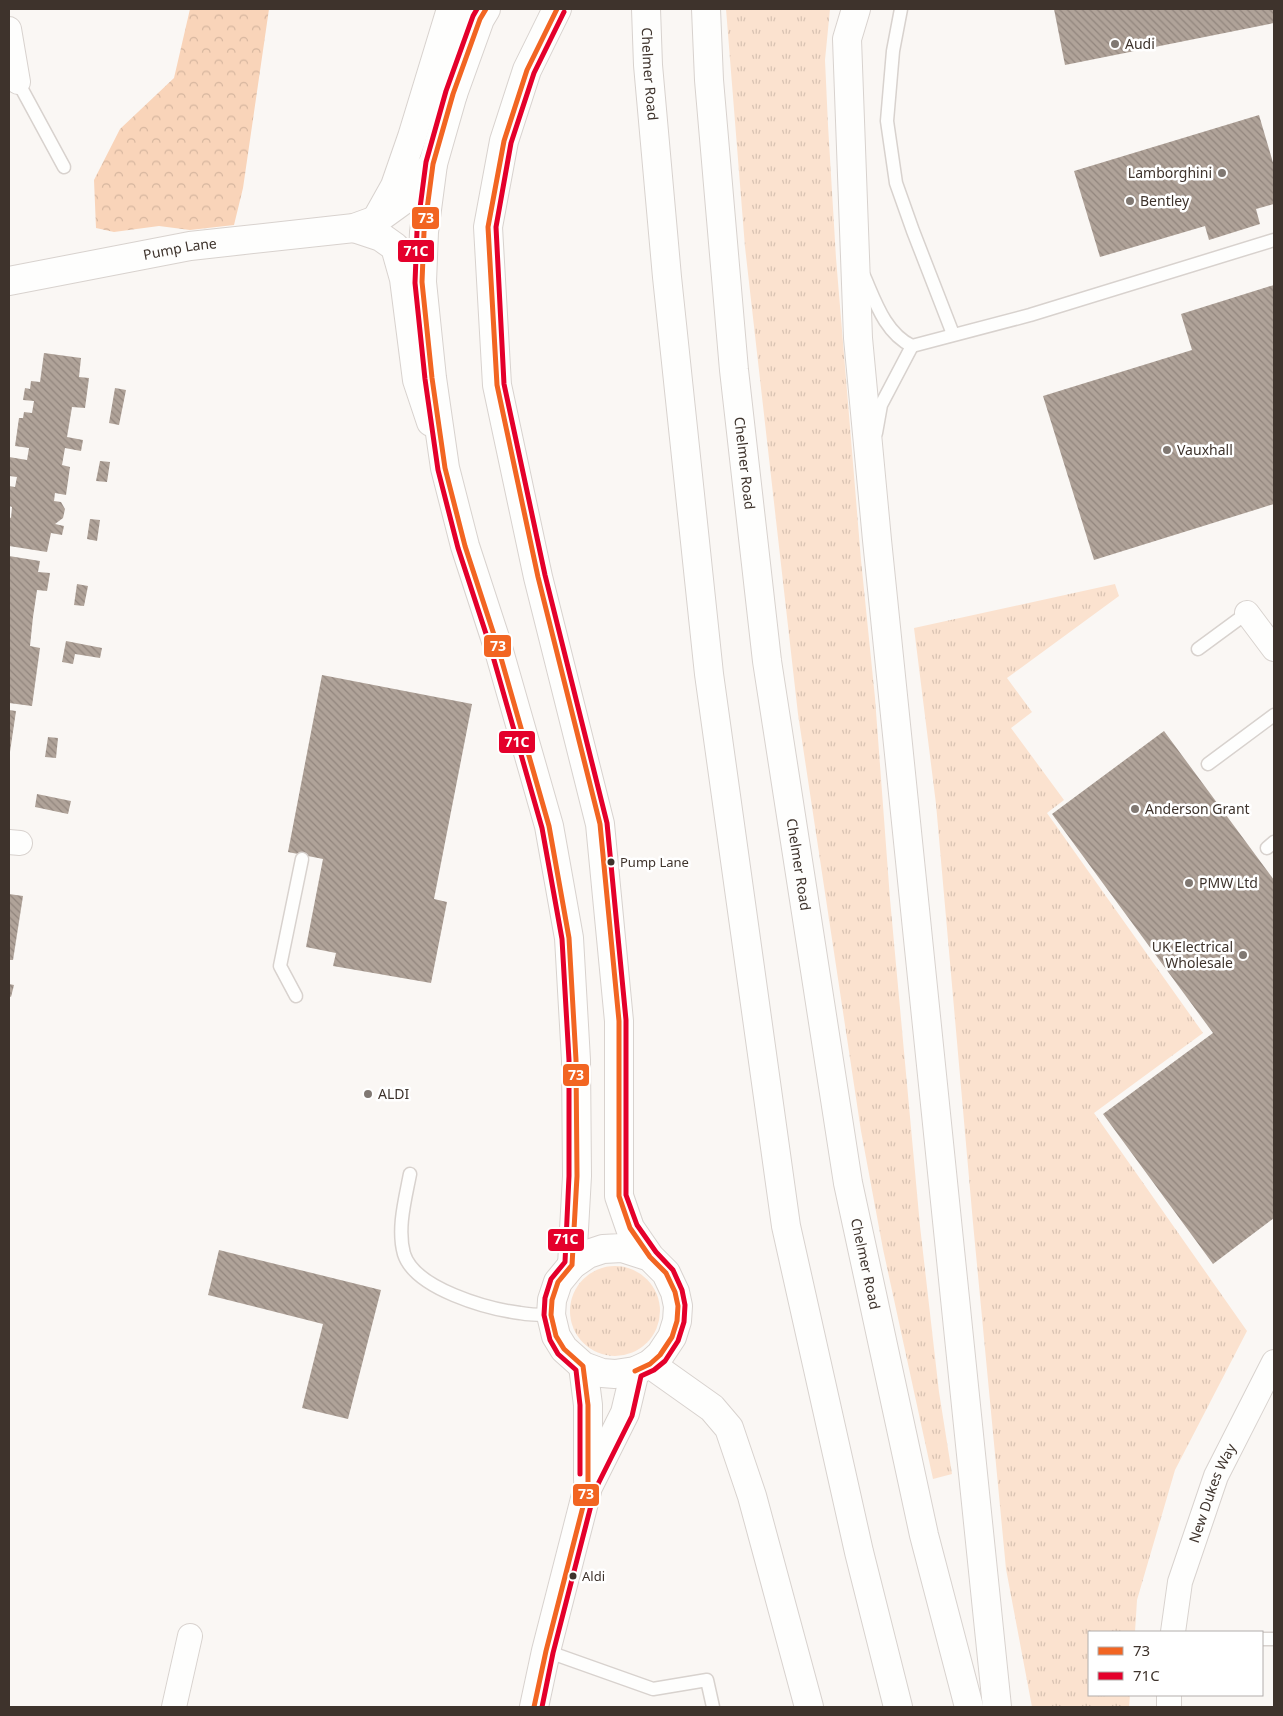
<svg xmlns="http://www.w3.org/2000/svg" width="1283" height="1716" viewBox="0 0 1283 1716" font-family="'Noto Sans',sans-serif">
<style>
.grass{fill:url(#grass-tufts)}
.forest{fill:url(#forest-crowns)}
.building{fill:url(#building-back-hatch)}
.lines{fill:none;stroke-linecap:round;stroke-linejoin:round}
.service-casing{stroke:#d8d2ce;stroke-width:15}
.minor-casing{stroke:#d8d2ce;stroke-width:26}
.tertiary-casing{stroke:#d8d2ce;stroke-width:30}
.secondary-casing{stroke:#d8d2ce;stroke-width:30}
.primary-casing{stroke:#d8d2ce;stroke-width:30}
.service{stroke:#fefefd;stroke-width:12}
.minor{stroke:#fefefd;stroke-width:24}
.tertiary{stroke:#fefefd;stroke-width:28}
.secondary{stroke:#fefefd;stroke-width:28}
.primary{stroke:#fefefd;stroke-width:28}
.bus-1-casing{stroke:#fff;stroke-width:9}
.bus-2-casing{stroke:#fff;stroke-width:9}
.bus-1{stroke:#f26522;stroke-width:5}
.bus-2{stroke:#e4002b;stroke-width:5}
.poi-dot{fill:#807872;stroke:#fff;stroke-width:2}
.bus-dot{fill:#3e332c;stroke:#fff;stroke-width:2}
.labels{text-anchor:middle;stroke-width:5;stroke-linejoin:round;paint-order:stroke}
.bus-label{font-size:13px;fill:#3e332c;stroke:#fff;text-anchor:start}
.poi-label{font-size:14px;fill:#3e332c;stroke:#fff;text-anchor:start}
.street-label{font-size:14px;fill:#3e332c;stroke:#fff}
.line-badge{stroke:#fff;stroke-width:2}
.badge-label{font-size:14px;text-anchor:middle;font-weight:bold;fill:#fff}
</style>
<defs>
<pattern id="grass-tufts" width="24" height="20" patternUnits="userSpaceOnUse" patternTransform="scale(1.25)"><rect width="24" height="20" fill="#fbe2cf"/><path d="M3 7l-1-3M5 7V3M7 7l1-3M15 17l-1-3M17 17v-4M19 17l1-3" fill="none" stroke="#d8c2b2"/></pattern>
<pattern id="forest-crowns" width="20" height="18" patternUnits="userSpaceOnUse" patternTransform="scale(1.25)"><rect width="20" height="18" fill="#f9d4b9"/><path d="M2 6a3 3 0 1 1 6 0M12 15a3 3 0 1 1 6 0" fill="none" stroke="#d6b69f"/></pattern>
<pattern id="building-back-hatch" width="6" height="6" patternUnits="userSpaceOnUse" patternTransform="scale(1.25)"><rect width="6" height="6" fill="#b0a399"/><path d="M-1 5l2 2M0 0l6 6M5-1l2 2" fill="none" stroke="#91857d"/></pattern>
</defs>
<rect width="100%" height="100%" fill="#faf7f4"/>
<g class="grass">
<polygon points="726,9 830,9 825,60 828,125 836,258 861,560 875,698 890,899 920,1226 939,1392 952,1474 933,1479 883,1249 861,1131 798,714 745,247"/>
<polygon points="1115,584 1119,596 1007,678 1032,712 1011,728 1064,800 1047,813 1203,1033 1094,1113 1247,1331 1175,1470 1137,1600 1135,1632 1089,1632 1089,1695 1130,1695 1129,1707 1032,1707 1006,1569 973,1223 936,804 914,628"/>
<circle cx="615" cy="1311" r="45"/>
</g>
<polygon class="forest" points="190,9 269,9 243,188 234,225 190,230 159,226 114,232 96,228 94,180 120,129 174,78"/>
<g class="building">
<polygon points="1054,9 1274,9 1274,23 1065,65"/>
<polygon points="1259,115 1274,166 1274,204 1256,209 1260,224 1209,240 1205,226 1100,257 1074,171"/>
<polygon points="1274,285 1274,504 1094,560 1043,396 1192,350 1181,314"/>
<polygon points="44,353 81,358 79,377 89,378 85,408 72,407 67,437 83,440 81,451 65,448 62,465 70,467 66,495 55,493 54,501 61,502 65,509 63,518 55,524 64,526 62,535 51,533 47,552 9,546 9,517 11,518 12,507 9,506 9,486 15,487 17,477 9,476 9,457 27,460 29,448 15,446 19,418 23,418 24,412 32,413 34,401 23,400 25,388 30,389 31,381 40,382"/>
<polygon points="115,388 126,390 119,425 109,423"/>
<polygon points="100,461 110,462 107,482 96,481"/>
<polygon points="90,519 100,520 97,541 87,539"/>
<polygon points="9,556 40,561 38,572 50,573 47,591 37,590 33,617 30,646 40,648 32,706 9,703"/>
<polygon points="77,584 88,586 84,606 74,605"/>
<polygon points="66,641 102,648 100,658 75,654 73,664 62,662"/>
<polygon points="322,675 472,704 434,899 447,902 431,983 333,966 336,953 306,947 323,859 288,852"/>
<polygon points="9,710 16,711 10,752 9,752"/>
<polygon points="1164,731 1274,880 1274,1218 1213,1264 1103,1114 1213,1033 1052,814"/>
<polygon points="48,737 58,738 56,758 45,757"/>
<polygon points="37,794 71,801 68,814 35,807"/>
<polygon points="9,894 23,896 13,960 9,960"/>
<polygon points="9,984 14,985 11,997 9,996"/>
<polygon points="219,1250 381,1290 348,1419 302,1408 323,1324 208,1295"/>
</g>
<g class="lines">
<g class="service-casing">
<g id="service">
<polyline points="901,9 893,51 887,121 896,183 913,231 953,334"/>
<polyline points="18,82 64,167"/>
<path d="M864,276c11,25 21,57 48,70l118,-31 244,-75"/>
<polyline points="876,433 881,405 912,346"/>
<polyline points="1198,649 1247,613"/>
<polyline points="1208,764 1274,715"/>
<polyline points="1267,848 1274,842"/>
<polyline points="296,996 280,966 302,859"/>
<path d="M410,1174c-5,26 -13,55 -6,80 11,35 84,55 116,59 10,2 20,2 31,2"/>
<polyline points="1262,1639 1274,1639"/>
<polyline points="546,1651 653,1689 707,1680 713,1707"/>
</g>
</g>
<g class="minor-casing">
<g id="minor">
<polyline points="9,29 18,82"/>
<polyline points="1247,613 1274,649"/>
<polyline points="9,842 20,843"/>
<path id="s1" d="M1173,1632l7,-50 36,-106 58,-114"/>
<polyline points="1169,1695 1169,1707"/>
<polyline points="174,1707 190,1636"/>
</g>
</g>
<g class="tertiary-casing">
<g id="tertiary">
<polyline points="354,228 381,237 395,247 404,279 417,380 431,422"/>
<path id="s2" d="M9,281l181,-35 164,-18 22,-8 29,-21 28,-35"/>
</g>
</g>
<g class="secondary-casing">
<g id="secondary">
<polyline points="486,9 480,19 453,94 433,164 424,232 422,282 432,378 445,468 465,546 497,644 549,826 569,938 576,1060 577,1176 572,1265"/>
<polyline points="557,9 527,70 504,141 488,227 497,385 538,577 600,824 619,1021 619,1196 630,1228 650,1257 666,1273 675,1292 678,1306 677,1321 672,1337 660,1355 650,1364 635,1371 615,1374 602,1373 583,1366 564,1349 556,1336 551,1315 552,1300 558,1282 572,1265 588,1254 603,1249 622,1248 650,1257"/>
<polyline points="583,1366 588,1405 588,1480"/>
<polyline points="534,1707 546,1651 588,1487 625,1413 635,1371"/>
</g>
</g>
<g class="primary-casing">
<g id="primary">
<path id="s3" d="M646,9l2,56 19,212 42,397 77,552 73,326 39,155"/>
<path id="s4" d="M706,9l3,71 25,290 33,291 81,522 76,352 45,172"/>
<polyline points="856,9 847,39 858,338 877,540 997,1707"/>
<polyline points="453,94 460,18"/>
<polyline points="376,220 395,186 412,137 451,9"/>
<polyline points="650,1364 712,1408 729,1428 752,1496 809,1707"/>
</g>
</g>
<use href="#service" class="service"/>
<use href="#minor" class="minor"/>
<use href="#tertiary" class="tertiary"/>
<use href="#secondary" class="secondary"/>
<use href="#primary" class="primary"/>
<g class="bus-1-casing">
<g id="bus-1">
<polyline points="486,9 480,19 453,94 433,164 424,232 422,282 432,378 445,468 465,546 497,644 549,826 569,938 576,1060 577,1176 572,1265 558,1282 552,1300 551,1315 556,1336 564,1349 583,1366 588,1405 588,1487 546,1651 534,1707"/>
<polyline points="557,9 527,70 504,141 488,227 497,385 538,577 600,824 619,1021 619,1196 630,1228 650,1257 666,1273 675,1292 678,1306 677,1321 672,1337 660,1355 650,1364 635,1371"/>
</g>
</g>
<g class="bus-2-casing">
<g id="bus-2">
<polyline points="477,9 473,16 446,91 426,162 417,231 415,283 425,379 438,470 458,548 490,646 542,828 562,939 569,1060 569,1176 565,1262 551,1279 545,1298 544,1315 550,1340 558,1354 576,1370 580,1405 580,1474"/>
<polyline points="542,1707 553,1653 595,1490 632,1416 641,1376 654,1370 665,1361 678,1341 684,1322 685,1305 682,1290 673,1270 656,1252 637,1225 626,1195 626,1020 607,823 545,575 504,384 496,227 511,143 534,73 564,12"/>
</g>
</g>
<use href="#bus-1" class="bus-1"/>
<use href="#bus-2" class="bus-2"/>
</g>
<g class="poi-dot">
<circle cx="1115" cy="44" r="5"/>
<circle cx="1222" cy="173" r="5"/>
<circle cx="1130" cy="201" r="5"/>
<circle cx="1167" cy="450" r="5"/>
<circle cx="1135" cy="809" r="5"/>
<circle cx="1189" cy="883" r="5"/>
<circle cx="1243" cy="955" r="5"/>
<circle cx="368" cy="1094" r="5"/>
</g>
<g class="bus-dot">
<circle cx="611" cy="862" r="4.5"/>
<circle cx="573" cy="1576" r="4.5"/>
</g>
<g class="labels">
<g class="bus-label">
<text x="620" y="867">Pump Lane</text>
<text x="582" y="1581">Aldi</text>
</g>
<g class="poi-label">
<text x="1125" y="49">Audi</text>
<text x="1212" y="178" text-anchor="end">Lamborghini</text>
<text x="1140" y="206">Bentley</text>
<text x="1177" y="455">Vauxhall</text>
<text x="1145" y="814">Anderson Grant</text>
<text x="1199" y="888">PMW Ltd</text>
<text x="1233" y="952" text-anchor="end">UK Electrical<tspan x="1233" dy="16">Wholesale</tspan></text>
<text x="378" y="1099">ALDI</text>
</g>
<g class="street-label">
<text dy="5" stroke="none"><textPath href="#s3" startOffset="65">Chelmer Road</textPath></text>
<text dy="5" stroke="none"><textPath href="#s2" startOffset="174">Pump Lane</textPath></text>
<text dy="5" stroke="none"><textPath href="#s4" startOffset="456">Chelmer Road</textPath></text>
<text dy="5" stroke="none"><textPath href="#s4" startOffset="861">Chelmer Road</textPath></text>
<text dy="5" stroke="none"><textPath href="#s4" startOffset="1266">Chelmer Road</textPath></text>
<text dy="5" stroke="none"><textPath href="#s1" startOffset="145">New Dukes Way</textPath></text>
</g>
</g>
<g class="line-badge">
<rect x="411" y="206" width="29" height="24" rx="5" fill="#f26522"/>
<rect x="397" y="239" width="38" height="24" rx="5" fill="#e4002b"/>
<rect x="483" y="634" width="29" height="24" rx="5" fill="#f26522"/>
<rect x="498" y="730" width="38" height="24" rx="5" fill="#e4002b"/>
<rect x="562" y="1063" width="28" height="24" rx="5" fill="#f26522"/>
<rect x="547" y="1228" width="38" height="24" rx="5" fill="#e4002b"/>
<rect x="572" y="1483" width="28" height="24" rx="5" fill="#f26522"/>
</g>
<g class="badge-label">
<text x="426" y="223">73</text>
<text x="416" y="256">71C</text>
<text x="498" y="651">73</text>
<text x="517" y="747">71C</text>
<text x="576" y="1080">73</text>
<text x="566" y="1244">71C</text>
<text x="586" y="1499">73</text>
</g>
<rect width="1283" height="1716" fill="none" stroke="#3e332c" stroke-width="20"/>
<rect x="1088" y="1631" width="175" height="65" fill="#ffffff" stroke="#b2adab"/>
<rect x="1098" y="1647" width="25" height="8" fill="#f26522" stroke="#b2adab"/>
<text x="1133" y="1656" font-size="15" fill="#3e332c">73</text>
<rect x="1098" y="1672" width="25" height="8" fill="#e4002b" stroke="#b2adab"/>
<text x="1133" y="1681" font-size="15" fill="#3e332c">71C</text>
</svg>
